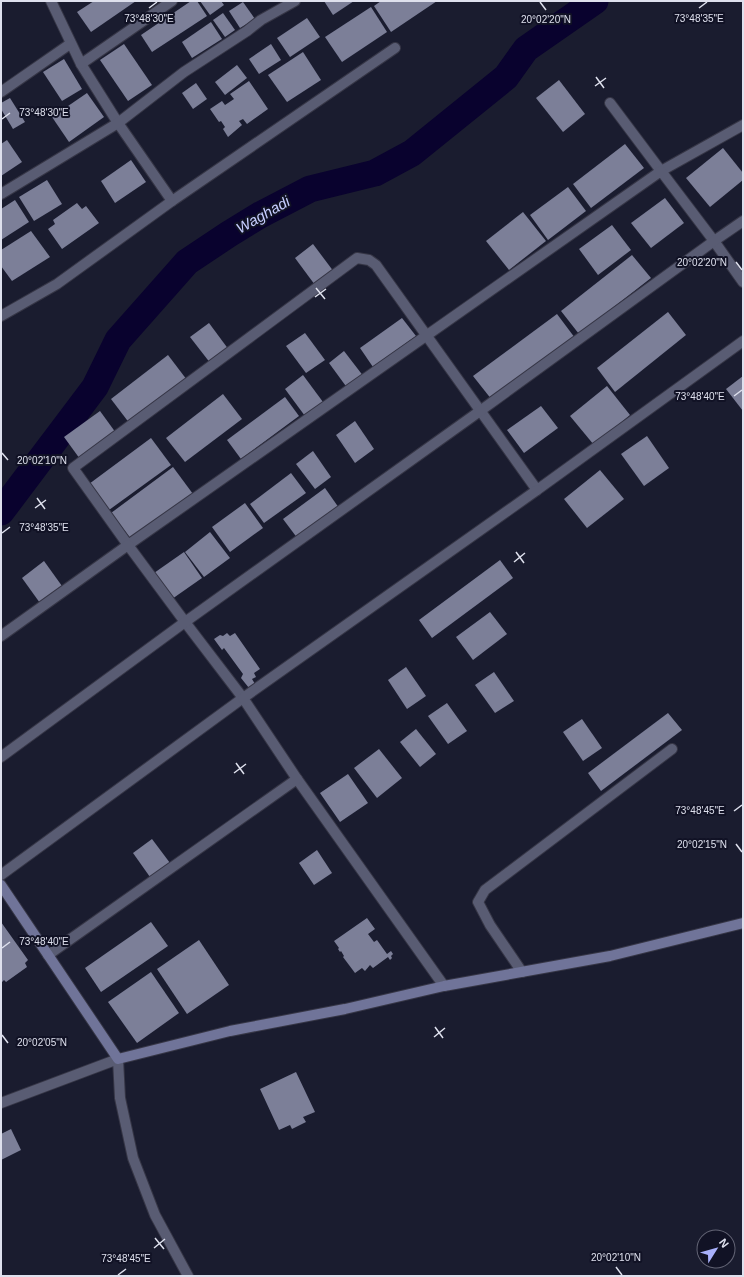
<svg xmlns="http://www.w3.org/2000/svg" width="744" height="1277" viewBox="0 0 744 1277" font-family="Helvetica,sans-serif">
<style>
.lines{fill:none;stroke-linecap:round;stroke-linejoin:round}
.river{stroke:#09022e;stroke-width:27}
.building{fill:#7c7f98}
.street-casing{stroke:#363646;stroke-width:12}
.secondary-casing{stroke:#363646;stroke-width:12}
.street{stroke:#595c73;stroke-width:10}
.secondary{stroke:#707499;stroke-width:10}
.ticks{fill:none;stroke:#dee0ed;stroke-width:1.5}
.labels{text-anchor:middle;stroke-width:4;stroke-linejoin:round;paint-order:stroke}
.water-label{font-size:15px;font-style:italic;fill:#c7ceff;stroke:#111225}
.ticks-label{font-size:10px;text-anchor:middle;fill:#dee0ed;stroke:#111225;stroke-width:4;stroke-linejoin:round;paint-order:stroke}
</style>
<rect width="100%" height="100%" fill="#1a1c2f"/>
<g class="lines">
<polyline class="river" points="1,512 95,387 118,340 187,262 229,234 260,215 310,189 375,173 412,153 506,77 526,49 595,1"/>
</g>
<g class="building">
<polygon points="94,1 136,1 91,32 77,12"/>
<polygon points="191,1 197,1 207,16 152,52 141,35"/>
<polygon points="200,1 221,1 224,5 210,15"/>
<polygon points="324,1 354,1 333,15"/>
<polygon points="381,1 437,1 391,32 374,6"/>
<polygon points="243,2 255,19 240,28 229,11"/>
<polygon points="371,7 387,32 342,62 325,37"/>
<polygon points="223,13 235,30 225,37 213,20"/>
<polygon points="307,18 320,37 290,57 277,38"/>
<polygon points="211,22 222,39 192,58 182,42"/>
<polygon points="124,44 152,85 128,101 100,60"/>
<polygon points="271,44 281,60 259,74 249,59"/>
<polygon points="303,52 321,80 287,102 268,75"/>
<polygon points="64,59 82,89 62,101 43,72"/>
<polygon points="237,65 247,78 225,95 215,82"/>
<polygon points="559,80 585,114 563,132 536,98"/>
<polygon points="249,81 268,109 247,124 243,119 239,121 242,125 228,137 223,129 225,127 221,121 219,122 210,109 222,101 225,105 234,99 230,94"/>
<polygon points="196,83 207,99 193,109 182,93"/>
<polygon points="87,93 104,117 69,142 52,117"/>
<polygon points="10,98 25,122 13,129 1,109 1,103"/>
<polygon points="7,140 22,162 1,176 1,144"/>
<polygon points="625,144 644,168 591,208 573,184"/>
<polygon points="723,148 743,173 743,180 710,207 686,178"/>
<polygon points="131,160 146,182 115,203 101,181"/>
<polygon points="47,180 62,204 34,221 19,197"/>
<polygon points="568,187 586,211 548,240 530,215"/>
<polygon points="665,198 684,223 651,248 631,223"/>
<polygon points="15,200 29,222 1,240 1,209"/>
<polygon points="77,203 82,209 86,206 99,223 62,249 48,229 55,224 53,220"/>
<polygon points="523,212 546,241 509,270 486,241"/>
<polygon points="612,225 631,250 598,275 579,249"/>
<polygon points="31,231 50,257 12,281 1,266 1,250"/>
<polygon points="313,244 334,272 315,285 295,258"/>
<polygon points="632,255 651,278 579,334 561,311"/>
<polygon points="668,312 686,335 615,392 597,368"/>
<polygon points="557,314 575,338 492,400 473,376"/>
<polygon points="402,318 416,336 373,367 360,348"/>
<polygon points="209,323 229,350 211,364 190,337"/>
<polygon points="305,333 325,360 306,373 286,346"/>
<polygon points="344,351 364,377 348,389 329,363"/>
<polygon points="168,355 187,380 130,424 111,399"/>
<polygon points="303,375 323,402 305,416 285,389"/>
<polygon points="743,376 743,411 726,389"/>
<polygon points="607,386 630,415 594,445 570,416"/>
<polygon points="223,394 242,419 185,462 166,438"/>
<polygon points="285,397 299,416 241,459 227,440"/>
<polygon points="541,406 558,428 524,453 507,430"/>
<polygon points="100,411 116,433 80,459 64,437"/>
<polygon points="355,421 374,449 355,463 336,435"/>
<polygon points="647,436 669,468 644,486 621,454"/>
<polygon points="151,438 171,465 109,510 89,484"/>
<polygon points="313,451 331,477 315,489 296,464"/>
<polygon points="173,467 193,494 131,539 111,513"/>
<polygon points="600,470 624,499 587,528 564,499"/>
<polygon points="291,473 306,493 264,523 250,504"/>
<polygon points="325,488 339,508 298,539 283,519"/>
<polygon points="245,503 263,528 230,552 212,527"/>
<polygon points="210,532 230,558 204,577 185,552"/>
<polygon points="184,552 202,578 172,599 154,573"/>
<polygon points="500,560 513,578 432,638 419,620"/>
<polygon points="44,561 62,586 40,603 22,578"/>
<polygon points="490,612 507,634 473,660 456,637"/>
<polygon points="227,633 230,636 235,633 260,669 254,673 256,677 252,679 255,684 249,688 241,678 243,674 224,648 222,650 214,639 220,635 223,636"/>
<polygon points="406,667 426,696 407,709 388,680"/>
<polygon points="494,672 514,701 495,713 475,685"/>
<polygon points="447,703 467,731 448,744 428,716"/>
<polygon points="668,713 682,730 601,791 588,773"/>
<polygon points="582,719 602,748 583,761 563,732"/>
<polygon points="416,729 436,754 420,767 400,742"/>
<polygon points="379,749 402,778 377,798 354,768"/>
<polygon points="348,774 368,803 340,822 320,793"/>
<polygon points="152,839 170,863 150,877 133,853"/>
<polygon points="317,850 332,873 314,885 299,863"/>
<polygon points="367,918 375,929 368,934 374,942 377,940 387,954 391,951 393,954 391,956 392,958 390,960 388,957 373,968 370,965 365,971 362,968 355,973 343,957 344,956 341,951 340,952 338,949 339,948 334,941"/>
<polygon points="1,922 28,960 25,963 27,967 6,982 4,980 1,983"/>
<polygon points="151,922 168,946 101,992 85,968"/>
<polygon points="199,940 229,985 187,1014 157,969"/>
<polygon points="151,972 179,1013 137,1043 108,1002"/>
<polygon points="296,1072 315,1112 303,1117 306,1122 292,1129 290,1125 279,1130 260,1089"/>
<polygon points="11,1129 21,1150 1,1160 1,1134"/>
</g>
<g class="lines">
<g class="street-casing">
<g id="street">
<polyline points="51,1 81,64 118,123 172,201"/>
<polyline points="81,64 172,1"/>
<polyline points="1,92 70,44"/>
<polyline points="610,103 661,171 743,125"/>
<polyline points="1,194 118,123 184,72 247,31 261,20 295,1"/>
<polyline points="743,282 714,241 661,171 128,545 73,468 357,258 369,260 376,265 537,490 743,341"/>
<polyline points="1,316 57,284 172,201 395,48"/>
<polyline points="1,636 128,545 185,622 243,698 1,875"/>
<polyline points="1,757 185,622 480,411 714,241 743,221"/>
<polyline points="297,779 444,986"/>
<polyline points="48,955 297,779 243,698 537,490"/>
<polyline points="522,972 490,925 478,902 485,890 672,749"/>
<polyline points="1,1103 118,1059 120,1098 133,1158 155,1215 188,1276"/>
</g>
</g>
<g class="secondary-casing">
<polyline id="secondary" points="1,885 118,1059 230,1031 345,1009 444,986 610,956 743,923"/>
</g>
<use href="#street" class="street"/>
<use href="#secondary" class="secondary"/>
</g>
<path class="ticks" d="M540,2l6,8M149,8l8,-6M699,8l8,-6M596,77l8,11M595,86l11,-8M2,119l8,-6M736,262l6,8M316,288l9,11M315,297l11,-8M734,396l8,-6M2,453l6,7M37,498l8,11M35,508l11,-8M2,533l8,-6M516,552l8,11M514,562l11,-9M236,763l8,11M234,773l12,-9M734,811l8,-6M736,844l6,8M2,948l8,-6M435,1027l8,11M2,1035l6,8M434,1037l11,-9M155,1238l9,11M154,1248l11,-9M616,1267l6,8M118,1275l8,-6"/>
<g class="labels">
<g class="water-label">
<text transform="translate(263 215) rotate(-30)" y="5">Waghadi</text>
</g>
</g>
<g class="ticks-label">
<text x="149" y="22">73°48'30"E</text>
<text x="699" y="22">73°48'35"E</text>
<text x="546" y="23">20°02'20"N</text>
<text x="44" y="116">73°48'30"E</text>
<text x="702" y="266">20°02'20"N</text>
<text x="700" y="400">73°48'40"E</text>
<text x="42" y="464">20°02'10"N</text>
<text x="44" y="531">73°48'35"E</text>
<text x="700" y="814">73°48'45"E</text>
<text x="702" y="848">20°02'15"N</text>
<text x="44" y="945">73°48'40"E</text>
<text x="42" y="1046">20°02'05"N</text>
<text x="616" y="1261">20°02'10"N</text>
<text x="126" y="1262">73°48'45"E</text>
</g>
<rect width="744" height="1277" fill="none" stroke="#dee0ed" stroke-width="4"/>
<g transform="translate(716 1249) rotate(53)"><circle r="19" fill="#111225" stroke="#636475"/>
<path d="M0-3L7 15L0 10L-7 15Z" fill="#a8b0fc"/>
<text y="-6" font-size="11" font-weight="bold" text-anchor="middle" fill="#dee0ed">N</text>
</g>
</svg>
